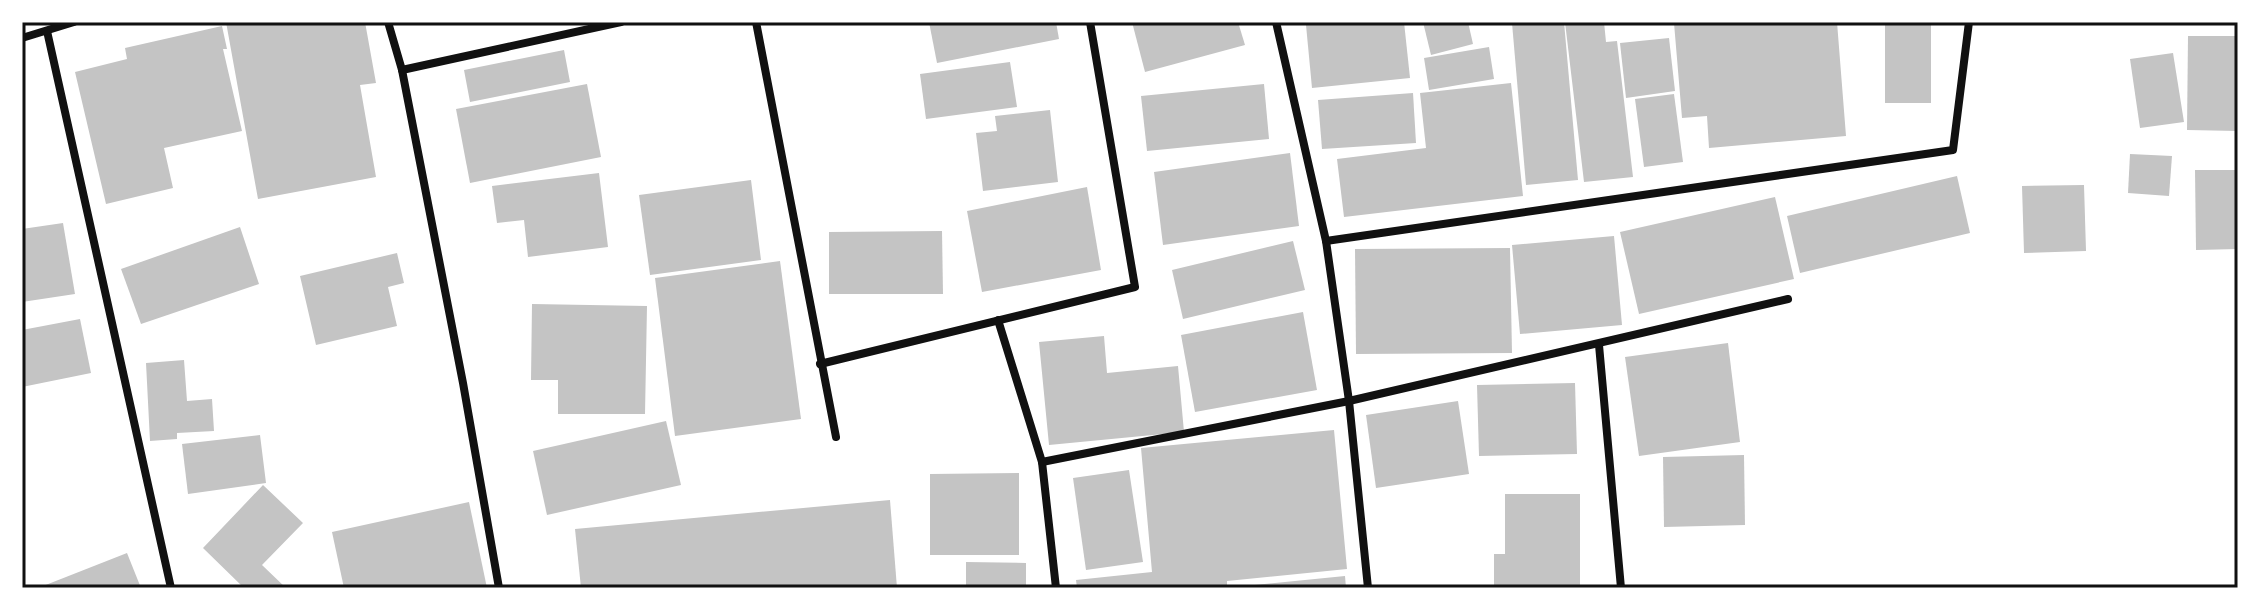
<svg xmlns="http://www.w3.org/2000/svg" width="2260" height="610" viewBox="0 0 2260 610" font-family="'IBM Plex Serif',serif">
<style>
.building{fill:#c4c4c4}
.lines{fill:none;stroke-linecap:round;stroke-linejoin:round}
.minor{stroke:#111;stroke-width:8}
.neatline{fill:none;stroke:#111;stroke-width:3}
</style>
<rect width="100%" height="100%" fill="#fff"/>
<g class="building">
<polygon points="226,22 365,22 376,83 360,85 376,177 258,199"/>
<polygon points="929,22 1056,22 1059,39 937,63"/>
<polygon points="1132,22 1238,22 1245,45 1145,72"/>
<polygon points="1330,22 1404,22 1410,78 1312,88 1306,25"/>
<polygon points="1423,22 1468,22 1473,44 1431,55"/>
<polygon points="1564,22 1578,180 1526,185 1512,23"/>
<polygon points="1565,22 1604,22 1606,42 1617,41 1633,177 1584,182"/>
<polygon points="1691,22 1837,22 1846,136 1709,148 1707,116 1682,118 1674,23"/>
<rect x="1885" y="22" width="46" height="81"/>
<polygon points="222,26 227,49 223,49 242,131 164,148 173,188 106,204 75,72 127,59 125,48"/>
<polygon points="2188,36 2238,36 2238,131 2187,130"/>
<polygon points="1669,38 1675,91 1626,98 1620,43"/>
<polygon points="1489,47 1494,79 1429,90 1424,58"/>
<polygon points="564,50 570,82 470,102 464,70"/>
<polygon points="2173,53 2184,122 2140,128 2130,59"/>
<polygon points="1010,62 1017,107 926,119 920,74"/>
<polygon points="1511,83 1523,196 1344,217 1337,159 1426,148 1420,93"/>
<polygon points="587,84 601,157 470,183 456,109"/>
<polygon points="1264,84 1269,139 1147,151 1141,96"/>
<polygon points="1413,93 1416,143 1322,149 1318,100"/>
<polygon points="1674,94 1683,162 1644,167 1635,99"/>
<polygon points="1050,110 1058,182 983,191 976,133 997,131 995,116"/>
<polygon points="1290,153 1299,226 1163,245 1154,172"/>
<polygon points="2130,154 2172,156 2169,196 2128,193"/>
<polygon points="2195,170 2238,170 2238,249 2196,250"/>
<polygon points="599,173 608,247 528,257 524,220 497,223 492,186"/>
<polygon points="1957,176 1970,233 1800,273 1787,216"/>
<polygon points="751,180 761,260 650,275 639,195"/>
<polygon points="2084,185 2086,251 2024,253 2022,186"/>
<polygon points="1087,187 1101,270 982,292 967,211"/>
<polygon points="1775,197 1794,279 1639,314 1620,232"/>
<polygon points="63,223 75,294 22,302 22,229"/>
<polygon points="240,227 259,284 141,324 121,269"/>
<polygon points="942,231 943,294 829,294 829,232"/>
<polygon points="1614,236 1622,325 1520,334 1512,245"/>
<polygon points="1293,241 1305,290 1183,319 1172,270"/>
<polygon points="1510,248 1512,353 1356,354 1355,249"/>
<polygon points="397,253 404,283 388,287 397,326 316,345 300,276"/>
<polygon points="780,261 801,419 675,436 655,278"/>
<polygon points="532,304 647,306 645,414 558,414 558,380 531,380"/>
<polygon points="1303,312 1317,390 1195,412 1181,335"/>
<polygon points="80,319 91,373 22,387 22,330"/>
<polygon points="1104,336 1107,373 1178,366 1184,432 1049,445 1039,342"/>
<polygon points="1728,343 1740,442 1639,456 1625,357"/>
<polygon points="184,360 187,401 212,399 214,431 177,433 177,439 150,441 146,363"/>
<polygon points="1575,383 1577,454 1479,456 1477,385"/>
<polygon points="1458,401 1469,474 1376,488 1366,415"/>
<polygon points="666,421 681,485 547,515 533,451"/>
<polygon points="1334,430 1347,569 1227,581 1227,588 1077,588 1076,580 1152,572 1141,448"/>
<polygon points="260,435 266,483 188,494 182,444"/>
<polygon points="1744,455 1745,525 1664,527 1663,457"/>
<polygon points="1129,470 1143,562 1086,570 1073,478"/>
<polygon points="1019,473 1019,555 930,555 930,474"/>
<polygon points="263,485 303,523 262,565 286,588 244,588 203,548"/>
<polygon points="1505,494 1580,494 1580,588 1494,588 1494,554 1505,554"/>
<polygon points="890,500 897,588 581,588 575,529"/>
<polygon points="469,502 487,588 344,588 332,532"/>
<polygon points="127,553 141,588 38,588"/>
<polygon points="966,562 1026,563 1026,588 966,588"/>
<polygon points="1345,576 1346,588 1245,588 1245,586"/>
</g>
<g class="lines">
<g class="minor">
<polyline points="388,22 402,70 463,383 499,588"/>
<polyline points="756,22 836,437"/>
<polyline points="1276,22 1326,241 1953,150 1969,22"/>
<polyline points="47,31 171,588"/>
<polyline points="22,38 74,22"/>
<polyline points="402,70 621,22"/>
<polyline points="1326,241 1349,401 1368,588"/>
<polyline points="998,320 1042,462 1056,588"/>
<polyline points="1599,345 1621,588"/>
<polyline points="820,364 1135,287 1090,22"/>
<polyline points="1042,462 1349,401 1788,299"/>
</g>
</g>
<rect width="2260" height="610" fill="none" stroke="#ffffff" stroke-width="48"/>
<rect x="24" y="24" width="2212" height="562" class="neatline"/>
</svg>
